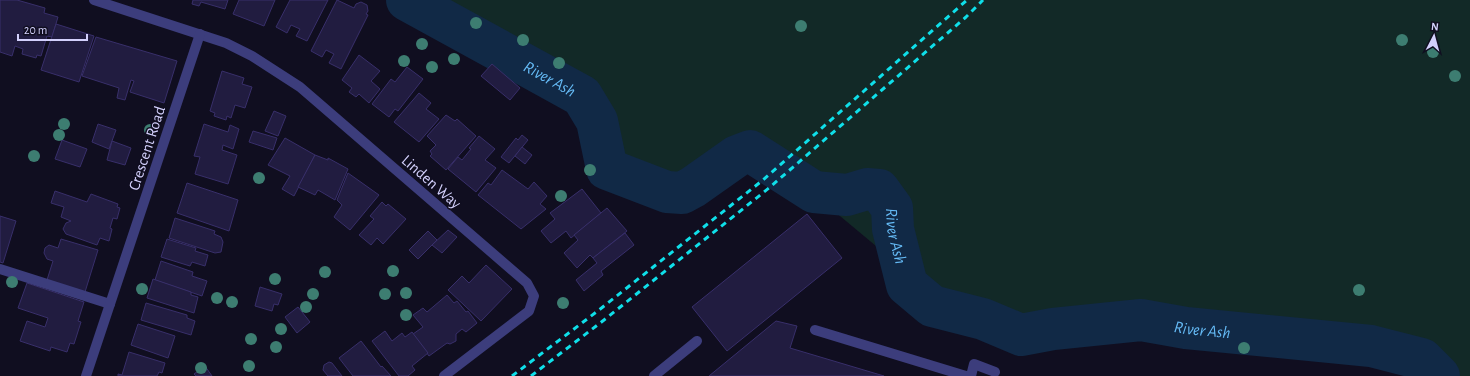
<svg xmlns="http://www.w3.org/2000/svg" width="1470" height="376" viewBox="0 0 1470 376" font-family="'Alegreya Sans',sans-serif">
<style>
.green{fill:#122927}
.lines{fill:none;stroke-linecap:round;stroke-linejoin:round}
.river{stroke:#112946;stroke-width:42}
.building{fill:#211c40;stroke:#382f6a}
.lane{stroke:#3c3d7c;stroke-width:10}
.street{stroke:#3c3d7c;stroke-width:10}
.rail{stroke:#0fdfe9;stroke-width:3;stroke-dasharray:6 5;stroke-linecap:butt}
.tree{fill:#3d7d71}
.labels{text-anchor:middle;stroke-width:3;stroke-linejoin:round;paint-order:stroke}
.street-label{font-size:16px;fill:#d3d0fc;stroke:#100e20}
.water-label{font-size:17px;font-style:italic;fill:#65baf5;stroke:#100e20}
</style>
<rect width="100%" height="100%" fill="#100e20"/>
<polygon class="green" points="407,0 1470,0 1470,376 1452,376 1427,350 1335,334 1311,340 1186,328 1141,320 1053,329 1021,335 978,331 804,186 750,151 737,156 693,187 682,193 667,192 607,169 597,121 582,96"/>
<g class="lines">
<path class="river" id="s1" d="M407,0l175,96 15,25 10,48 60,23 15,1 11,-6 44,-31 13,-5 64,41 33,3 20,-6 12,1 13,18 1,21 14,56 25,21 51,13 38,16 32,-6 88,-9 45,8 185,18 51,13 17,17"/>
</g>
<g class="building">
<polygon points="0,0 17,0 45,8 44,13 58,17 52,37 47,36 41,56 37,55 36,58 22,54 23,49 15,46 12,56 0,52"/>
<polygon points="193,0 228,0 225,9 201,2 199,6 192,4"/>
<polygon points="239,0 275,0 264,26 233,14"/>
<polygon points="290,0 328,0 307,41 296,36 300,29 291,25 287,33 276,27"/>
<polygon points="337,0 354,8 356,4 361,2 367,5 368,11 366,14 368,15 341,69 329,63 334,54 326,50 322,57 311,51"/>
<polygon points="56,24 94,36 79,82 41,70"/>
<polygon points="96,37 177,61 164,103 130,92 134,81 131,80 125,100 117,98 119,88 82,76"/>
<polygon points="359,55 380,71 371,81 380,89 369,103 359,94 356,97 349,92 352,88 342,80"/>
<polygon points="492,64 520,88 510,100 481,76"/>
<polygon points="407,67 423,79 398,111 395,109 389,117 372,104 391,79 395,82"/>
<polygon points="222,71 244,78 242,84 252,87 245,108 235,105 231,118 227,116 226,120 214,116 215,113 210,111"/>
<polygon points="419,93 431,103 426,109 439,119 419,142 394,122"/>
<polygon points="274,111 286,116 278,136 265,131"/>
<polygon points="446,115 455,121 457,119 476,136 446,170 430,156 432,154 430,151 436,145 427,136"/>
<polygon points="98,124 116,130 109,149 92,142"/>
<polygon points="204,124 228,132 230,125 239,129 233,149 223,145 222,150 237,155 228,184 195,174 200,157 194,156"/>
<polygon points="253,131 277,138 273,150 249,142"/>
<polygon points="522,135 528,140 509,163 501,157 516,138 518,140"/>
<polygon points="479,136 495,149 485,160 496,168 476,192 448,169 458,157 462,160 471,149 469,148"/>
<polygon points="285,138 315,155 294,196 282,189 290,176 268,165"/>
<polygon points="62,140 87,149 80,167 55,159"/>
<polygon points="112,141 131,148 125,165 107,160"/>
<polygon points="522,147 532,155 525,164 515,156"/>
<polygon points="315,155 328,160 328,158 348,169 335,200 318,190 315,195 298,187"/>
<polygon points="502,170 528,189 534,182 547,196 540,204 546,209 521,229 478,195 488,183 491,185"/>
<polygon points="348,173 379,195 350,230 334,217 342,205 337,200"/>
<polygon points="187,183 238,200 229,231 177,213"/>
<polygon points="582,189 601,213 571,238 566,231 551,243 541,231 555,219 550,213"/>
<polygon points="55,191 87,202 91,194 118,204 117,207 120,208 117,219 113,218 110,228 112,229 109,241 100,238 97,245 66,234 63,229 66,223 71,221 61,217 64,207 51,203"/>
<polygon points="382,202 386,206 388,204 406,219 383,244 377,238 371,245 359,235 374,219 370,216"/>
<polygon points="607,208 627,231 593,258 590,255 577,268 564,253 578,240 574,235"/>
<polygon points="807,214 842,258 727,351 692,307"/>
<polygon points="0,216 16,221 3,263 0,262"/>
<polygon points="175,218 215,231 214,234 221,237 223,242 221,252 215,253 169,238"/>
<polygon points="448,230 457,237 442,253 432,245"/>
<polygon points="428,231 437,240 418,259 409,250"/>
<polygon points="625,233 634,245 601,271 603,275 584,291 576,280 597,263 593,258"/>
<polygon points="61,239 98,250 85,292 47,280 53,261 47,259 44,253 45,248 49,245 58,248"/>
<polygon points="167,239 196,248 195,251 208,255 205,266 192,262 190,266 161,257"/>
<polygon points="161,261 193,272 192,276 207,281 202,296 155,280"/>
<polygon points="486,265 512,289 481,321 448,290 462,276 469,283"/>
<polygon points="153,279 191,292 191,295 198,297 194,313 147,298"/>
<polygon points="27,283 84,302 78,321 81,322 74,344 70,343 67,352 51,347 50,351 20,341 27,321 45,327 48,318 18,308"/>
<polygon points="260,287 282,294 278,305 274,304 272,311 255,306"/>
<polygon points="447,295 454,303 457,301 466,312 468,311 477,323 466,332 462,329 456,334 456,341 450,344 447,343 429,356 413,334 423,327 413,315 423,308 427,312"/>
<polygon points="146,303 187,315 187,318 195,321 191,335 141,320"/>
<polygon points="298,307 310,322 297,333 285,317"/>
<polygon points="776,321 797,326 790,348 884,376 709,376"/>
<polygon points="138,324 175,336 168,358 131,345"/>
<polygon points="385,331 392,341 402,333 405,337 412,332 428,353 412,366 415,370 408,376 399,376 372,341"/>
<polygon points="361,341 381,367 382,366 391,376 353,376 339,358"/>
<polygon points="129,352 165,363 162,373 159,372 157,376 118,376 118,374 122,375"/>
<polygon points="329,362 332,363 342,376 328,376 323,370 324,365"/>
<polygon points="205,366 212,376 196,376 194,374"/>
</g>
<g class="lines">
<g class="lane">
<polyline points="0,269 110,304"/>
<polyline points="815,330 966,376"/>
<polyline points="654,376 697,341"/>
</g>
<g class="street">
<polyline points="94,0 226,43 252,56 300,87 527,283 534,296 529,311 444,376"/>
<polyline points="86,376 200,34"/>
<polyline points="971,376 974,364 995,372"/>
</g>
<g class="rail">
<polyline points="512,376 599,310 763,180 967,0"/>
<polyline points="531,376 604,320 769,188 966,17 983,0"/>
</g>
</g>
<g class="tree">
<circle cx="476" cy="23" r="6"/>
<circle cx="801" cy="26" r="6"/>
<circle cx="523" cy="40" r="6"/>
<circle cx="1402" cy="40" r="6"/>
<circle cx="422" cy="44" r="6"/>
<circle cx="1433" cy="52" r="6"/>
<circle cx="454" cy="59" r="6"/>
<circle cx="404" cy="61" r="6"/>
<circle cx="559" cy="63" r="6"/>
<circle cx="432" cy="67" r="6"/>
<circle cx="1455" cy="76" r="6"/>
<circle cx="64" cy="124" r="6"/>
<circle cx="150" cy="130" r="6"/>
<circle cx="59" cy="135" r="6"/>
<circle cx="34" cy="156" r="6"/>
<circle cx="590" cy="170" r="6"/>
<circle cx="259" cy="178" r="6"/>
<circle cx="561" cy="196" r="6"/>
<circle cx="393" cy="271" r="6"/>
<circle cx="325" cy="272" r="6"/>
<circle cx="275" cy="279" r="6"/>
<circle cx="12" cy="282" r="6"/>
<circle cx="142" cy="289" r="6"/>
<circle cx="1359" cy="290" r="6"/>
<circle cx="406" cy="293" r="6"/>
<circle cx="313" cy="294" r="6"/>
<circle cx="385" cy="294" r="6"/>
<circle cx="217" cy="298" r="6"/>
<circle cx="232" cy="302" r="6"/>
<circle cx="563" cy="303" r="6"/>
<circle cx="306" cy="307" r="6"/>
<circle cx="406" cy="315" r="6"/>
<circle cx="281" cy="329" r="6"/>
<circle cx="251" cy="339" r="6"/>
<circle cx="276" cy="347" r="6"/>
<circle cx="1244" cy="348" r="6"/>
<circle cx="249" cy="366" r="6"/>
<circle cx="201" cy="368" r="6"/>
</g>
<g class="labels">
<g class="street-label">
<text transform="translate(146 148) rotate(-72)" y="6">Crescent Road</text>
<text transform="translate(432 181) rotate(41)" y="6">Linden Way</text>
</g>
<g class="water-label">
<text dy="6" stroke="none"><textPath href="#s1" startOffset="163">River Ash</textPath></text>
<text dy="6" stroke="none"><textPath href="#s1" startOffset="630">River Ash</textPath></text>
<text dy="6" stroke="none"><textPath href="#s1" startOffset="990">River Ash</textPath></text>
</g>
</g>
<g transform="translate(1434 36) rotate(6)" stroke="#100e20" stroke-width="3" paint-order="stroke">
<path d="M0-3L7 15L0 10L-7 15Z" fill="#d3d0fc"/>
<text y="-6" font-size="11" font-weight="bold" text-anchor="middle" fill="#d3d0fc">N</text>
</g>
<path d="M18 34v6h69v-6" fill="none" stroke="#d3d0fc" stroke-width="2"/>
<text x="24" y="34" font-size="12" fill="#d3d0fc" stroke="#100e20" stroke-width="3" paint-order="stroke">20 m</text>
</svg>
